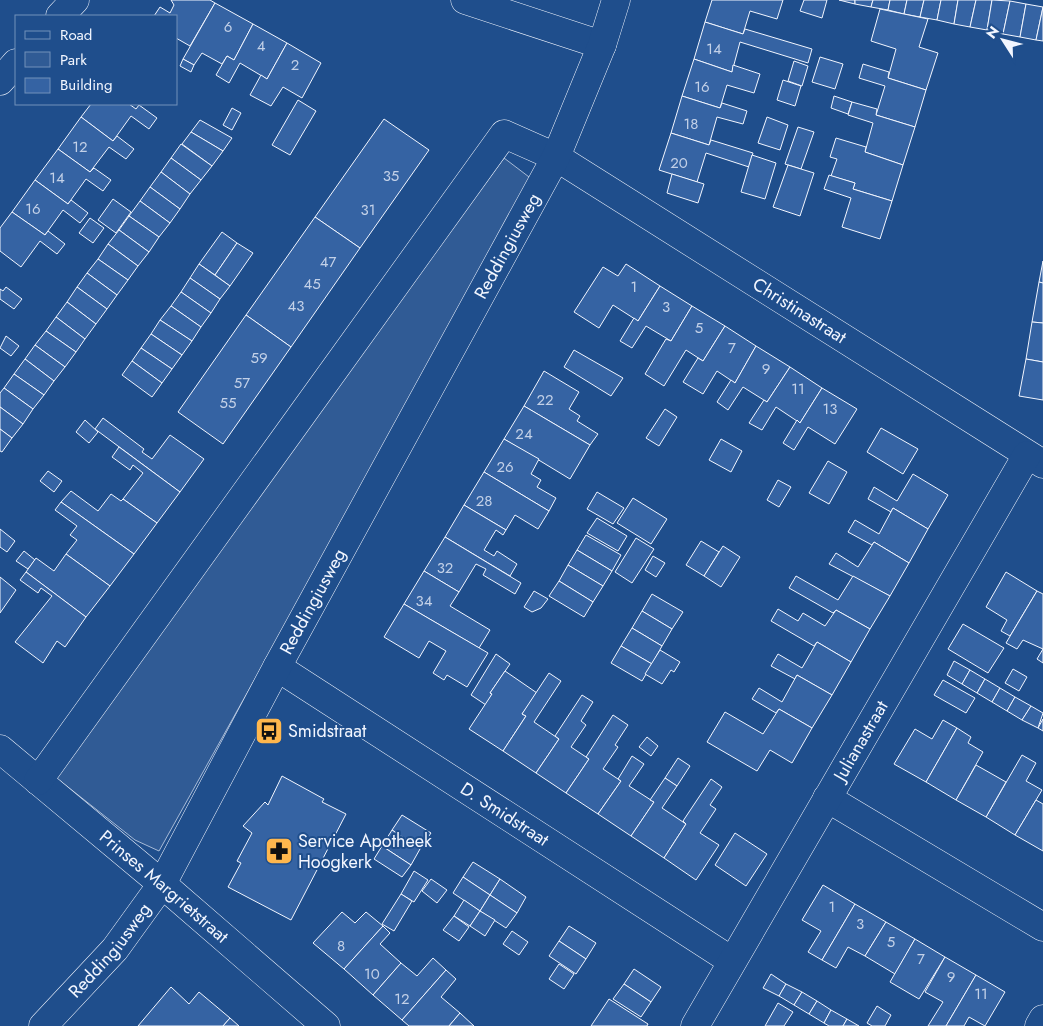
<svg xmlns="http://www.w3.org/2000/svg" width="1043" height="1026" viewBox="0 0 1043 1026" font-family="Jost,sans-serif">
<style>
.green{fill:#305b95;stroke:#a8bbd7}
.building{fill:#3563a3;stroke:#f2f6ff}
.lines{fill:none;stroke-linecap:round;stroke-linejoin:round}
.street-casing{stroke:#f2f6ff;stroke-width:29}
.street{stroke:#1f4e8c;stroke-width:28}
.labels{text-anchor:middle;stroke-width:4;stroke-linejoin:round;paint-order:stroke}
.number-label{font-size:15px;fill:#c3d1e8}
.street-label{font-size:18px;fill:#f2f6ff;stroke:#1f4e8c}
.poi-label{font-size:18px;fill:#f2f6ff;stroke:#1f4e8c;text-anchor:start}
</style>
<rect width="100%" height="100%" fill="#1f4e8c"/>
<polygon class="green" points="504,158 533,180 159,851 135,840 54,776 79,733"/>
<g class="building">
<polygon points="171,0 210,0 215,3 190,46 176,38 176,16 154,16 160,7 170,13 174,5"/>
<polygon points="712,0 783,0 777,19 750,11 743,34 705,22"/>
<polygon points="804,0 827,0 822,18 800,11"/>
<polygon points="839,0 855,0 855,4"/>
<polygon points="855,0 873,0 871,7 855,4"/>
<polygon points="873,0 890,0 888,10 871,7"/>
<polygon points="890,0 907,0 904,14 888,10"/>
<polygon points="907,0 924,0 920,17 904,14"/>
<polygon points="924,0 941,0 937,20 920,17"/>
<polygon points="941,0 958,0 954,24 937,20"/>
<polygon points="958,0 976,0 970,27 954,24"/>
<polygon points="976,0 992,0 987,30 970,27"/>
<polygon points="992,0 1010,1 1003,34 987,30"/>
<polygon points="1010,1 1026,4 1020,37 1003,34"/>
<polygon points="215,3 253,24 234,60 227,56 222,64 202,53 194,65 183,59"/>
<polygon points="1026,4 1043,7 1036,40 1020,37"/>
<polygon points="1043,7 1043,41 1036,40"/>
<polygon points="880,9 928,19 919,47 938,53 926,90 888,78 896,49 871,41"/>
<polygon points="705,22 743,34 745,29 812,49 808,63 740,42 732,72 694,59"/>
<polygon points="253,24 287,43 267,79 240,63 229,83 216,75 227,56 234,60"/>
<polygon points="287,43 321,63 302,98 283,87 271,106 250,95 261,75 267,79"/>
<polygon points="820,57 843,64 835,89 812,82"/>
<polygon points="183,59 194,65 191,72 180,66"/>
<polygon points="694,59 732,72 733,65 760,74 754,93 727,85 720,108 682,96"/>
<polygon points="794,61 808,66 802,86 788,81"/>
<polygon points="863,64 889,72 888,78 926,90 915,127 876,115 885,86 859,78"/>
<polygon points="783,80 801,86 795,106 777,100"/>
<polygon points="682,96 720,108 722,103 747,111 743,124 717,117 709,145 671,133"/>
<polygon points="834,96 852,102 848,114 831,108"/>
<polygon points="298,100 316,111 290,155 272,145"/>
<polygon points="852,102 877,109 876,115 915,127 903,165 865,152 873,123 848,115"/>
<polygon points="91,104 129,104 136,109 139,105 157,118 149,129 131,116 113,141 81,117"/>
<polygon points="232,108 241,113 232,130 223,125"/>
<polygon points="81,117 113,141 117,136 134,149 126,159 109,147 90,172 58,149"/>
<polygon points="767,117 788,125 780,150 758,143"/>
<polygon points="384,119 429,150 360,248 315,217"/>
<polygon points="200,120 232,138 223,151 191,132"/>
<polygon points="798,127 814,132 801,169 785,164"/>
<polygon points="191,132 223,151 212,166 182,144"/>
<polygon points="671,133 709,145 711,140 753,153 749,167 706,153 697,182 659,170"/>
<polygon points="836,138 866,147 865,152 903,165 892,201 853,189 855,183 831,176 837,159 830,157"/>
<polygon points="181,144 212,166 201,180 171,158"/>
<polygon points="58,149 90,172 94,168 111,180 103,191 86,179 68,204 35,180"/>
<polygon points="752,155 776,163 765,199 741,192"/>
<polygon points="171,158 201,180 190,194 161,172"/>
<polygon points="788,165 814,173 800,216 773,207"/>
<polygon points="161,172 190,194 180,209 150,187"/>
<polygon points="672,174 704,184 698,203 667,193"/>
<polygon points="829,175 855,183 853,189 892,201 880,239 842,227 851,198 824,189"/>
<polygon points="35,180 68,204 71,200 88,213 80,223 63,210 45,235 12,212"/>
<polygon points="150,187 180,209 170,223 140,201"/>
<polygon points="113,199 131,212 116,233 98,220"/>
<polygon points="140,201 170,223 159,237 129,216"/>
<polygon points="12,212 45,235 48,231 65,244 57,254 40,241 21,267 0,251 0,228"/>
<polygon points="129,216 159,237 149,252 119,230"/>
<polygon points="315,217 360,248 291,347 246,315"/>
<polygon points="90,218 104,228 93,243 79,233"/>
<polygon points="119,230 149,252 138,266 108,244"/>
<polygon points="222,232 237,243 215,275 199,264"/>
<polygon points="237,243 253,253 230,286 215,275"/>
<polygon points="108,244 138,266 128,280 98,259"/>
<polygon points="98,259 128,280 117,295 87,273"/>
<polygon points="1043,261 1043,283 1039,282"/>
<polygon points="199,264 230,286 220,299 190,278"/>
<polygon points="626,264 660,286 638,321 613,305 599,328 574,312 603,267 618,276"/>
<polygon points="87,273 117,295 107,309 77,287"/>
<polygon points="190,278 220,299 211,313 181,292"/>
<polygon points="1039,282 1043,283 1043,323 1032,322"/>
<polygon points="660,286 692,306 671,341 646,326 632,348 620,341 634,318 638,321"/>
<polygon points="6,287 22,299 14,309 0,299 0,289 3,291"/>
<polygon points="77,287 107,309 96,324 67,302"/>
<polygon points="181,292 211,313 201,327 171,306"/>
<polygon points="67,302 96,324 85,339 56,317"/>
<polygon points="171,306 201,327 192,341 160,320"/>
<polygon points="692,306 725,326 703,361 686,350 664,386 645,374 666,339 671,341"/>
<polygon points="246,315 291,347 223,444 178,412"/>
<polygon points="56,317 85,339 76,352 46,331"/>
<polygon points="160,320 192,341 182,355 151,334"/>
<polygon points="1032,322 1043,323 1043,362 1026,359"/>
<polygon points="725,326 756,346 735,383 717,371 703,394 683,382 698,358 703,361"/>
<polygon points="46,331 76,352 65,367 35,345"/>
<polygon points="151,334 182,355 172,369 141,348"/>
<polygon points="6,336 19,346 11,356 0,348"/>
<polygon points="35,345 65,367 54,381 25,359"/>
<polygon points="756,346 790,367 767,402 743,387 728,410 717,402 731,380 735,383"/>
<polygon points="141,348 172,369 162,383 132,361"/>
<polygon points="574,350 623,378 611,396 564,367"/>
<polygon points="25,359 54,381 44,395 14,374"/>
<polygon points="1026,359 1043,362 1043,400 1019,396"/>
<polygon points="132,361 162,383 152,397 122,375"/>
<polygon points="790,367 822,388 800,423 776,407 762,430 749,423 764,400 767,402"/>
<polygon points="544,371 579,392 569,409 580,416 577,421 598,434 590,445 524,406"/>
<polygon points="14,374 44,395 33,409 4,388"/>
<polygon points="4,388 33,409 23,424 0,407 0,393"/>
<polygon points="822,388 857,409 835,444 808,427 794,450 783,443 797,420 800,423"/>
<polygon points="524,406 590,445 570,479 504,439"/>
<polygon points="0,407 23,424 12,438 0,429"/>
<polygon points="665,409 677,417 659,446 646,438"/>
<polygon points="103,418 144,449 142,452 152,459 170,435 204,459 180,492 95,429"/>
<polygon points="85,420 98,432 89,443 76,432"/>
<polygon points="881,428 918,449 903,474 867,452"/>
<polygon points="0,429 12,438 2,452 0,451"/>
<polygon points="504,439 539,459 531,474 541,480 537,487 556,498 549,511 484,472"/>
<polygon points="721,439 742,451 731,472 709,460"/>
<polygon points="119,447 180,492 157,523 123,499 143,473 133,465 130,470 112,457"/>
<polygon points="828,461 847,472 829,504 809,493"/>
<polygon points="48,471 62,481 54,492 40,481"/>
<polygon points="484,472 549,511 538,529 515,515 506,530 464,505"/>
<polygon points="913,474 948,495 928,529 893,508 891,512 868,499 874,487 897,501"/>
<polygon points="778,480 791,487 779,507 767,500"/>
<polygon points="71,491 98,511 111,494 121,501 123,499 157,523 134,554 61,502"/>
<polygon points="597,492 624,508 613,524 587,509"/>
<polygon points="633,498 667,519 651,544 617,523"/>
<polygon points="61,502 134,554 110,586 66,554 77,540 70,535 77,526 55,510"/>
<polygon points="464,505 506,530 503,535 496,530 484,550 494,556 497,551 517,564 510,576 445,537"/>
<polygon points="893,508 928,529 909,563 874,542 872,545 848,532 855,520 879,534"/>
<polygon points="597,518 627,536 618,551 587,533"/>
<polygon points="0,529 15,541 7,552 0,547"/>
<polygon points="586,535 621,555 612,571 577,550"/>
<polygon points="445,537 521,583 515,594 483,575 486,569 476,564 459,592 424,571"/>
<polygon points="636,538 654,549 632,583 615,572"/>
<polygon points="701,541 719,552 704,576 686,565"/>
<polygon points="874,542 909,563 890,596 829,564 836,553 858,567"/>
<polygon points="723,546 740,557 721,587 704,576"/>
<polygon points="577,550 612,571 603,586 568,565"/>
<polygon points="24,551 35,560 28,569 16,561"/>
<polygon points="66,554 110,586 86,617 26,572 36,558 54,571"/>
<polygon points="653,556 665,563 656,577 645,570"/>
<polygon points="568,565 603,586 593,602 559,581"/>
<polygon points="424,571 459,592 450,606 490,630 479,648 404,604"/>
<polygon points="26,572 86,617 65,647 57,641 43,663 15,642 52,596 41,588 38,593 20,580"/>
<polygon points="1006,572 1037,591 1010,636 1001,631 1007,620 986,607"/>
<polygon points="796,576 838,600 853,576 890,596 870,629 836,610 833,613 789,588"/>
<polygon points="0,577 16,590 0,613"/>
<polygon points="559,581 593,602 584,617 549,596"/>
<polygon points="534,591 548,599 541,608 532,612 524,607"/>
<polygon points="1037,591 1043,594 1043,649 1023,640 1017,649 1006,643"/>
<polygon points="652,594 683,612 672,629 642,611"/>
<polygon points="404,604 488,653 467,687 447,675 444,680 433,673 446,651 429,641 419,658 384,637"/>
<polygon points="778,609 798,621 803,613 825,626 836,610 870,629 851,662 817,642 814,646 771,621"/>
<polygon points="642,611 672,629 662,646 632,628"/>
<polygon points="963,624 1004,648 988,673 948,649"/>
<polygon points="632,628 662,646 652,664 621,646"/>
<polygon points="817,642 851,662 832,695 797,675 795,679 771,666 778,654 802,668"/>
<polygon points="621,646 652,664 642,681 611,663"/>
<polygon points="1043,649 1043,663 1037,659"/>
<polygon points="660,650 680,662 674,672 671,670 662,684 645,674"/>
<polygon points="496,654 510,664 490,693 492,694 486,705 471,695"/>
<polygon points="954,661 970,670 962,684 947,675"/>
<polygon points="1013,669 1027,677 1019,691 1005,683"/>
<polygon points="970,670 985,679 977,693 962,684"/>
<polygon points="505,671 537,693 522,714 526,716 503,751 469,729 492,694 490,693"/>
<polygon points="549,673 561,681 534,722 559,739 536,773 503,751 526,716 522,714"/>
<polygon points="797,675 832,695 812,728 779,709 776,713 752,699 759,688 782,702"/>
<polygon points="985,679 1000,688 992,702 977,693"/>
<polygon points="943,680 975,698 966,713 934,695"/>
<polygon points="1000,688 1015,697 1007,711 992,702"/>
<polygon points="582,695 593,702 581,721 586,725 571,747 589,759 566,793 536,773 559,739 555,736"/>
<polygon points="1015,697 1031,706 1022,720 1007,711"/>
<polygon points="1031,706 1043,713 1038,728 1022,720"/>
<polygon points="779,709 812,728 792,763 770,750 757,771 707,742 725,712 763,734"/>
<polygon points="613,715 628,725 615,745 618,747 603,769 621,781 598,814 566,793 589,759 586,757"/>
<polygon points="1043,719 1043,731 1038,728"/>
<polygon points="943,720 957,728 926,782 894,764 915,729 932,739"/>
<polygon points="957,728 971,737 968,743 983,752 956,800 926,782"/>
<polygon points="647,737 658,746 651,756 639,747"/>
<polygon points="1022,755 1036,763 1026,781 1042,790 1015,835 986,817"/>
<polygon points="632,756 644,764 629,786 654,802 631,836 598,814 621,781 618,779"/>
<polygon points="678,758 690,766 677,786 665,778"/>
<polygon points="976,765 1006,782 986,817 956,800"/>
<polygon points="282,776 324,799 322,802 346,814 291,920 228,887 241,863 237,861 252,833 243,826 265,802 268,805"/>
<polygon points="665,778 677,786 662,808 686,824 664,858 631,836 654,802 650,800"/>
<polygon points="711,779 722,787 710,805 716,809 700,833 719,845 696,880 664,858 686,824 683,821"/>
<polygon points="1036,800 1043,804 1043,851 1015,835"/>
<polygon points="402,815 431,833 420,849 392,830"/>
<polygon points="392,830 420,849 411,865 382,846"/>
<polygon points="735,833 767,854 746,886 715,865"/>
<polygon points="382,846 411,865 402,877 374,859"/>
<polygon points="473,862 500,879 490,895 463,877"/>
<polygon points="414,871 428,880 414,902 401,894"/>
<polygon points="463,877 490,895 480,911 453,893"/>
<polygon points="431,879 447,890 437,903 422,891"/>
<polygon points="500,879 526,897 517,913 490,895"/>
<polygon points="823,885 855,904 822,960 808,952 821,931 802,920"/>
<polygon points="401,894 412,901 394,931 382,924"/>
<polygon points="490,895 517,913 506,928 480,911"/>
<polygon points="464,900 480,911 470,926 454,916"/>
<polygon points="855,904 886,922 865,956 848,947 836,968 822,960"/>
<polygon points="480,911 495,920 485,936 470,926"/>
<polygon points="342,912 355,923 366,912 383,926 344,969 313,943"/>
<polygon points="454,916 469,927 459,941 443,930"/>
<polygon points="886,922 915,939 895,974 865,956"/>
<polygon points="383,926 390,933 380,944 401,963 373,995 344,969"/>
<polygon points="569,926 596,943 586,959 559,941"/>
<polygon points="512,931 528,942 519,955 503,944"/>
<polygon points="915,939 945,957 919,999 890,982"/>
<polygon points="559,941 586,959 576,974 549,956"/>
<polygon points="945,957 976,975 946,1026 928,1026 943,1002 925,992"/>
<polygon points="433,958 446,970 402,1020 373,995 401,963 417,976"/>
<polygon points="559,964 574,974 564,989 549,979"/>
<polygon points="634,969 661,987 651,1002 624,984"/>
<polygon points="446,970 456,979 441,997 460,1013 449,1026 409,1026 402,1020"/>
<polygon points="771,974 786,984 779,996 763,988"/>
<polygon points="976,975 1005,992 985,1026 969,1017 964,1026 946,1026"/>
<polygon points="624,984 651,1002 641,1017 613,999"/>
<polygon points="786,984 802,992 794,1005 779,996"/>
<polygon points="171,987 189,1004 199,992 230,1018 223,1026 138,1026"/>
<polygon points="802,992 817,1001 809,1014 794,1005"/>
<polygon points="609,999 648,1024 647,1026 591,1026"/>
<polygon points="817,1001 831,1010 824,1023 809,1014"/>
<polygon points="778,1003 793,1012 784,1026 765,1026"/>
<polygon points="877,1006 891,1015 885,1026 872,1026 867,1023"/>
<polygon points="831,1010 847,1019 843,1026 829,1026 824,1023"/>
<polygon points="460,1013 474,1026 449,1026"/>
<polygon points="230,1018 239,1026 223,1026"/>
<polygon points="847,1019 859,1026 843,1026"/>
</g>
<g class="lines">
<g class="street-casing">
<g id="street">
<polyline points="465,0 602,45"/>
<polyline points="60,16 75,0"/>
<polyline points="0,81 16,63"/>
<path id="s1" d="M277,667l455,294"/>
<path id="s2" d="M0,749l162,135 164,142"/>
<path id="s3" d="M38,781l466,-647 52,23 487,307"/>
<polyline points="827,798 1043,927"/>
<path id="s4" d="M43,1026l72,-77 47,-65 115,-217 279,-510 46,-112 14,-45"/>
<path id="s5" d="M695,1026l332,-571"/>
<polyline points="1039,1026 1043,1019"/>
</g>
</g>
<use href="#street" class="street"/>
</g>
<defs>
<g id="bus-square" transform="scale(1.4375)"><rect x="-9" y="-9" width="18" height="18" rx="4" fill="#ffb74d" stroke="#1f4e8c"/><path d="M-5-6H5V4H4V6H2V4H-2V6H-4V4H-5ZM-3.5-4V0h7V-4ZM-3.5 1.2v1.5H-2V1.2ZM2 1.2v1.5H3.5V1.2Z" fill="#111"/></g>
<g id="pharmacy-square" transform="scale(1.4375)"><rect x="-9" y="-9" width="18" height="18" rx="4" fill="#ffb74d" stroke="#1f4e8c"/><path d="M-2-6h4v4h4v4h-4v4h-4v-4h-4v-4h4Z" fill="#111"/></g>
</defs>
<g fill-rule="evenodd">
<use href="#bus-square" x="269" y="731"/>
<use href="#pharmacy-square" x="279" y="851"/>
</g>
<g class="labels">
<g class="number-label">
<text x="228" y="32">6</text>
<text x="261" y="51">4</text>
<text x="714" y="54">14</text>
<text x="295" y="70">2</text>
<text x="702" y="92">16</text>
<text x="691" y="129">18</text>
<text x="80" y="152">12</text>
<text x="679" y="168">20</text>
<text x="391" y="181">35</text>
<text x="57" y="183">14</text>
<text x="33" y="214">16</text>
<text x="368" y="215">31</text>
<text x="328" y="267">47</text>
<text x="312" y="289">45</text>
<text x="634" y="292">1</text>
<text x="296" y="311">43</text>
<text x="666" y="312">3</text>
<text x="699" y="333">5</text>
<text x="732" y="353">7</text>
<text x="259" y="363">59</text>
<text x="766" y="374">9</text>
<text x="242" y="388">57</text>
<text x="798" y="394">11</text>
<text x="545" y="405">22</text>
<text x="228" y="408">55</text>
<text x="830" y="414">13</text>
<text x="524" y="439">24</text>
<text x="505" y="472">26</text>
<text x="484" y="506">28</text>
<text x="445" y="573">32</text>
<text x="424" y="606">34</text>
<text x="832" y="912">1</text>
<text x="860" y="929">3</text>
<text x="891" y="947">5</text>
<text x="341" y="951">8</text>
<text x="921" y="964">7</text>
<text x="372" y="979">10</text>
<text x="951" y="982">9</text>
<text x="981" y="999">11</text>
<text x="402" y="1004">12</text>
</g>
<g class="street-label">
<text dy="6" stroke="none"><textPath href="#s4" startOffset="911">Reddingiusweg</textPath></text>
<text dy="6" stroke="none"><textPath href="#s3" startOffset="1142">Christinastraat</textPath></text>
<text dy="6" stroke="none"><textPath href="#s4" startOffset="506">Reddingiusweg</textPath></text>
<text dy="6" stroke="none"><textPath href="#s5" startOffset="330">Julianastraat</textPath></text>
<text dy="6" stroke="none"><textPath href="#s1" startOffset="271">D. Smidstraat</textPath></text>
<text dy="6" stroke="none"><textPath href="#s2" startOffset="214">Prinses Margrietstraat</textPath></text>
<text dy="6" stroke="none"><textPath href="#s4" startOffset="101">Reddingiusweg</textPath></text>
</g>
<g class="poi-label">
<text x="288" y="737">Smidstraat</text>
<text x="298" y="847">Service Apotheek<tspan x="298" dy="21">Hoogkerk</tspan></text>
</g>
</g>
<rect x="15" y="15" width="162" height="90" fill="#1f4e8c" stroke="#7391ba"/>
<rect x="25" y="31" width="25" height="8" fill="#1f4e8c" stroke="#7391ba"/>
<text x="60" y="40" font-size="15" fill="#f2f6ff">Road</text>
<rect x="25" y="52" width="25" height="15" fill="#305b95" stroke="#7391ba"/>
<text x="60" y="65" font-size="15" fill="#f2f6ff">Park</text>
<rect x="25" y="78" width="25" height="15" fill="#3563a3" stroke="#7391ba"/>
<text x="60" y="90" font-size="15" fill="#f2f6ff">Building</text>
<g transform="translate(1003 40) rotate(306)" stroke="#1f4e8c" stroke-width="4" paint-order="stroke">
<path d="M0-4L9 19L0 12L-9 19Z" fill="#f2f6ff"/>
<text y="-8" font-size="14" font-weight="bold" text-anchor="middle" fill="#f2f6ff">N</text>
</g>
</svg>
